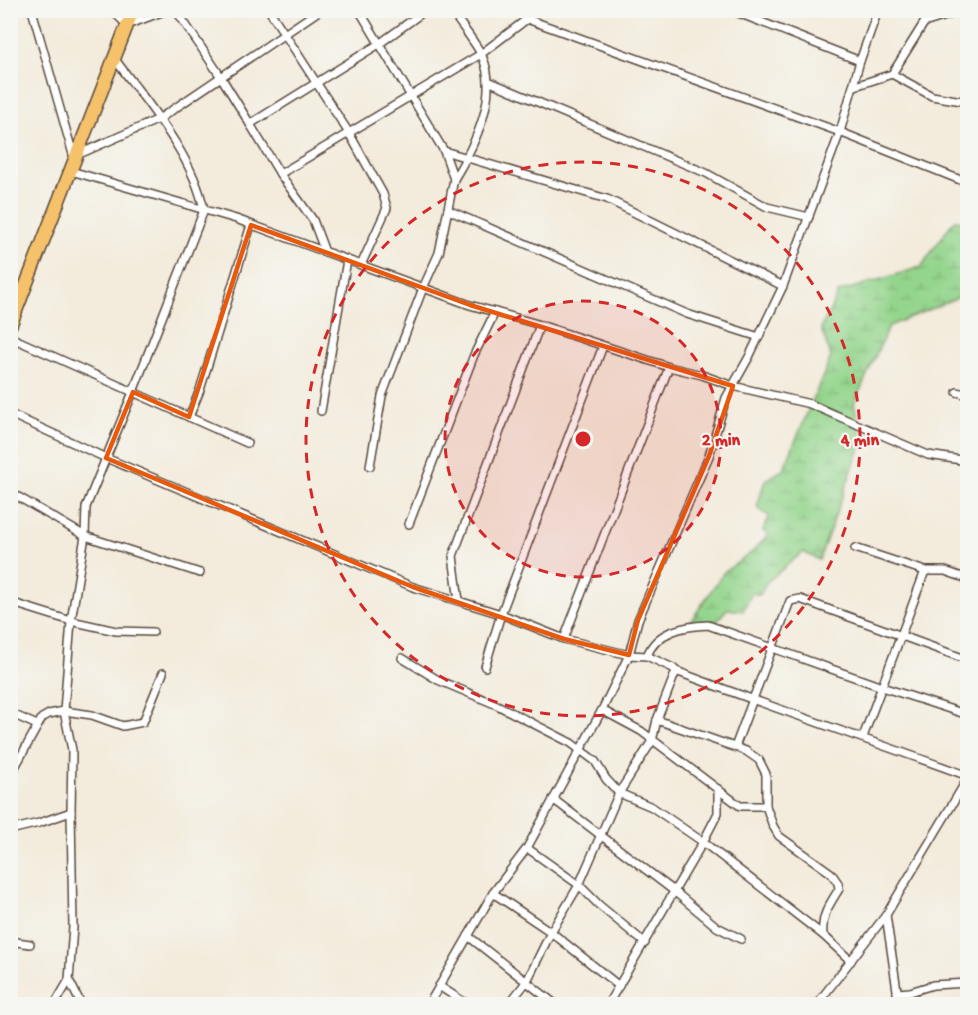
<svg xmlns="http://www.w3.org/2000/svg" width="978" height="1015" viewBox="0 0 978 1015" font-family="'Gochi Hand',sans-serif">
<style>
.wetland{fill:url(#wetland-marsh);stroke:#688056;stroke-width:1.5}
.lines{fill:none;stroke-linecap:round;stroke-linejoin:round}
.street-casing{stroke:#57473a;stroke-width:10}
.highway-casing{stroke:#57473a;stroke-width:15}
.street{stroke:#fff;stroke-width:7}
.highway{stroke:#f5c16b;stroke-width:12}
.marked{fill:none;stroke:#e8590c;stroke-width:4.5;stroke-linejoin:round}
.ring{fill:none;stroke:#d62828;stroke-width:3;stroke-dasharray:10 8}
.centre{fill:#d62828;stroke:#f6f6f2;stroke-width:3}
.ring-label{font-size:18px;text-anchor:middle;font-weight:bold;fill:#d62828;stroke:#f6f6f2;stroke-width:4.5;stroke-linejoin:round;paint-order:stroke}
</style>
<defs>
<pattern id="wetland-marsh" width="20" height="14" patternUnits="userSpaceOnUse" patternTransform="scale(1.5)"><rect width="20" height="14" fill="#94d58d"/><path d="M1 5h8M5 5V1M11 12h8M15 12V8" fill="none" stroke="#80b779"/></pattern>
</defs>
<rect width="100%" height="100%" fill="#f6f6f2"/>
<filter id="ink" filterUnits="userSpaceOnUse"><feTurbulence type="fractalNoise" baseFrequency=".0167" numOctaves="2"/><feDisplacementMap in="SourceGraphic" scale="12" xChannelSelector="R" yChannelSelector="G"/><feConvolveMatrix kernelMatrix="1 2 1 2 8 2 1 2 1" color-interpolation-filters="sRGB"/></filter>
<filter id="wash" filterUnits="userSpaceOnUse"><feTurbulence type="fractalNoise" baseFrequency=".008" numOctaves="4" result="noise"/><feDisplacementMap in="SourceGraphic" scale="24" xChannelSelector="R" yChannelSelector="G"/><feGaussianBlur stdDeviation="1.35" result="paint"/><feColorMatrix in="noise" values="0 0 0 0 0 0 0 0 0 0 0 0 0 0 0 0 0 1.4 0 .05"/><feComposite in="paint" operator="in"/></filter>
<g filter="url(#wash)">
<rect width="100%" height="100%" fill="#f3ebdb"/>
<polygon class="wetland" points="954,220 967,221 967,294 889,326 854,404 863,440 819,560 803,552 767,582 760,595 752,593 743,611 727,609 716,622 689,624 723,573 752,552 768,536 763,530 769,516 757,508 765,480 783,470 831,357 821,328 839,292 921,267"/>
</g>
<g filter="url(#ink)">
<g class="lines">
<g class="street-casing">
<g id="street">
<polyline points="32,10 74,158"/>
<polyline points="116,10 117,15 127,25 167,10"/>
<polyline points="176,10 221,77 250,124 379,44 426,10"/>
<polyline points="269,10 349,133 383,194 387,208 361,265"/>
<polyline points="359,10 444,151 454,179 439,253 423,288 382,396 370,466"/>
<path d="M451,10c9,14 21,28 29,42 22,40 -5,93 -26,127"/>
<polyline points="731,10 860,61"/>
<polyline points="527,19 840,132 968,183"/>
<polyline points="892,74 932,96 968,102"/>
<polyline points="488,81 706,173 767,207 809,217"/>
<polyline points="855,86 892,74 924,23 958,12 968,11"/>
<polyline points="250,124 280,174 313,220 325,252"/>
<polyline points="444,151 607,199 783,286"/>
<polyline points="77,155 159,119 320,10"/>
<polyline points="71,171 236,219 470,305 534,323 669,367 702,375 733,386 810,404 928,455 968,461"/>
<polyline points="280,174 481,54 527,19 532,10"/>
<polyline points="448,210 687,314 759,337"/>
<polyline points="10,337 247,443"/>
<polyline points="957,392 968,395"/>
<polyline points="321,411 347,260"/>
<path d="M10,414l96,44 307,129 88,27 63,25 65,16 18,1 26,12 3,3c96,37 194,69 292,105"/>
<polyline points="189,417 200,390 251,225"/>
<polyline points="10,492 85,536 200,573"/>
<polyline points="409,524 474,355 495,312"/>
<polyline points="855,548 925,571 863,737"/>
<polyline points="925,571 945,571 968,579"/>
<polyline points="459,601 453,556 540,325"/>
<polyline points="10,602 71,621 116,631 153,632"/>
<polyline points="564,639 669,367"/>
<path d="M647,656c9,-25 37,-30 61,-31l174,62 86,28"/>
<polyline points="402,658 438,680 497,705 571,743 595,761 606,779 619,793 652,807 703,842 608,1004"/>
<polyline points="485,667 501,614 603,346"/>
<polyline points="602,710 641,731 740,806 766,806"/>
<polyline points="10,713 37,725"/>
<path d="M657,720l89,31 13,9 7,14v32l7,20 6,10 52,37 7,10 1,6c-10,16 -18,27 -16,46l28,26"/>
<polyline points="735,747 790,601 800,599 968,660"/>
<polyline points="10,776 42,718 49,714 64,711 92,715 123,726 143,722 163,673"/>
<polyline points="718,789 718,813 703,842 823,935"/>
<polyline points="553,799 674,891 717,927 741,939"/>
<polyline points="10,830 39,823 71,812"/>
<polyline points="527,848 579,885 599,905 645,943"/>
<polyline points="493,893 551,932 619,986"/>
<polyline points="468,936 555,1004"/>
<polyline points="10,941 30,944"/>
<polyline points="69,980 81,1004"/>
<polyline points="439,986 467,1004"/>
<polyline points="897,993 910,992 933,985 968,983"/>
<path d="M55,1004l14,-24 4,-53 -2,-115 1,-62 -8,-39 7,-90 14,-85 1,-29 47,-115 71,-182c-11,-55 -57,-107 -90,-152"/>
<polyline points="429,1004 493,893 527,848 602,710 629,655 638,620 709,456 726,398 749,357 783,286 840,132 860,61 878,10"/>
<polyline points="509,1004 527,981 551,932 579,885 619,793 652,741 657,720 676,671"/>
<polyline points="817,1004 886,915"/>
<polyline points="899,1004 886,915 968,778"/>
</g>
</g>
<g class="highway-casing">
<polyline id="highway" points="10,326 133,10"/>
</g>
<use href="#street" class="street"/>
<use href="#highway" class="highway"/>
</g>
</g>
<path class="marked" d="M251,225l219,80 263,81 -24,70 -71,164 -9,35 -65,-16 -151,-52 -307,-129 27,-66 56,25z"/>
<circle cx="583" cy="439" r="138" fill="#d62828" fill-opacity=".12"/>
<g class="ring">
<circle cx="583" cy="439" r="138"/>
<circle cx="583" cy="439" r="277"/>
</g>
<circle cx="583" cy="439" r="9" class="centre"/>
<g class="ring-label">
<text x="721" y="445">2 min</text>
<text x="860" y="445">4 min</text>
</g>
<rect width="978" height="1015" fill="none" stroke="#f6f6f2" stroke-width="36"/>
</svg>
